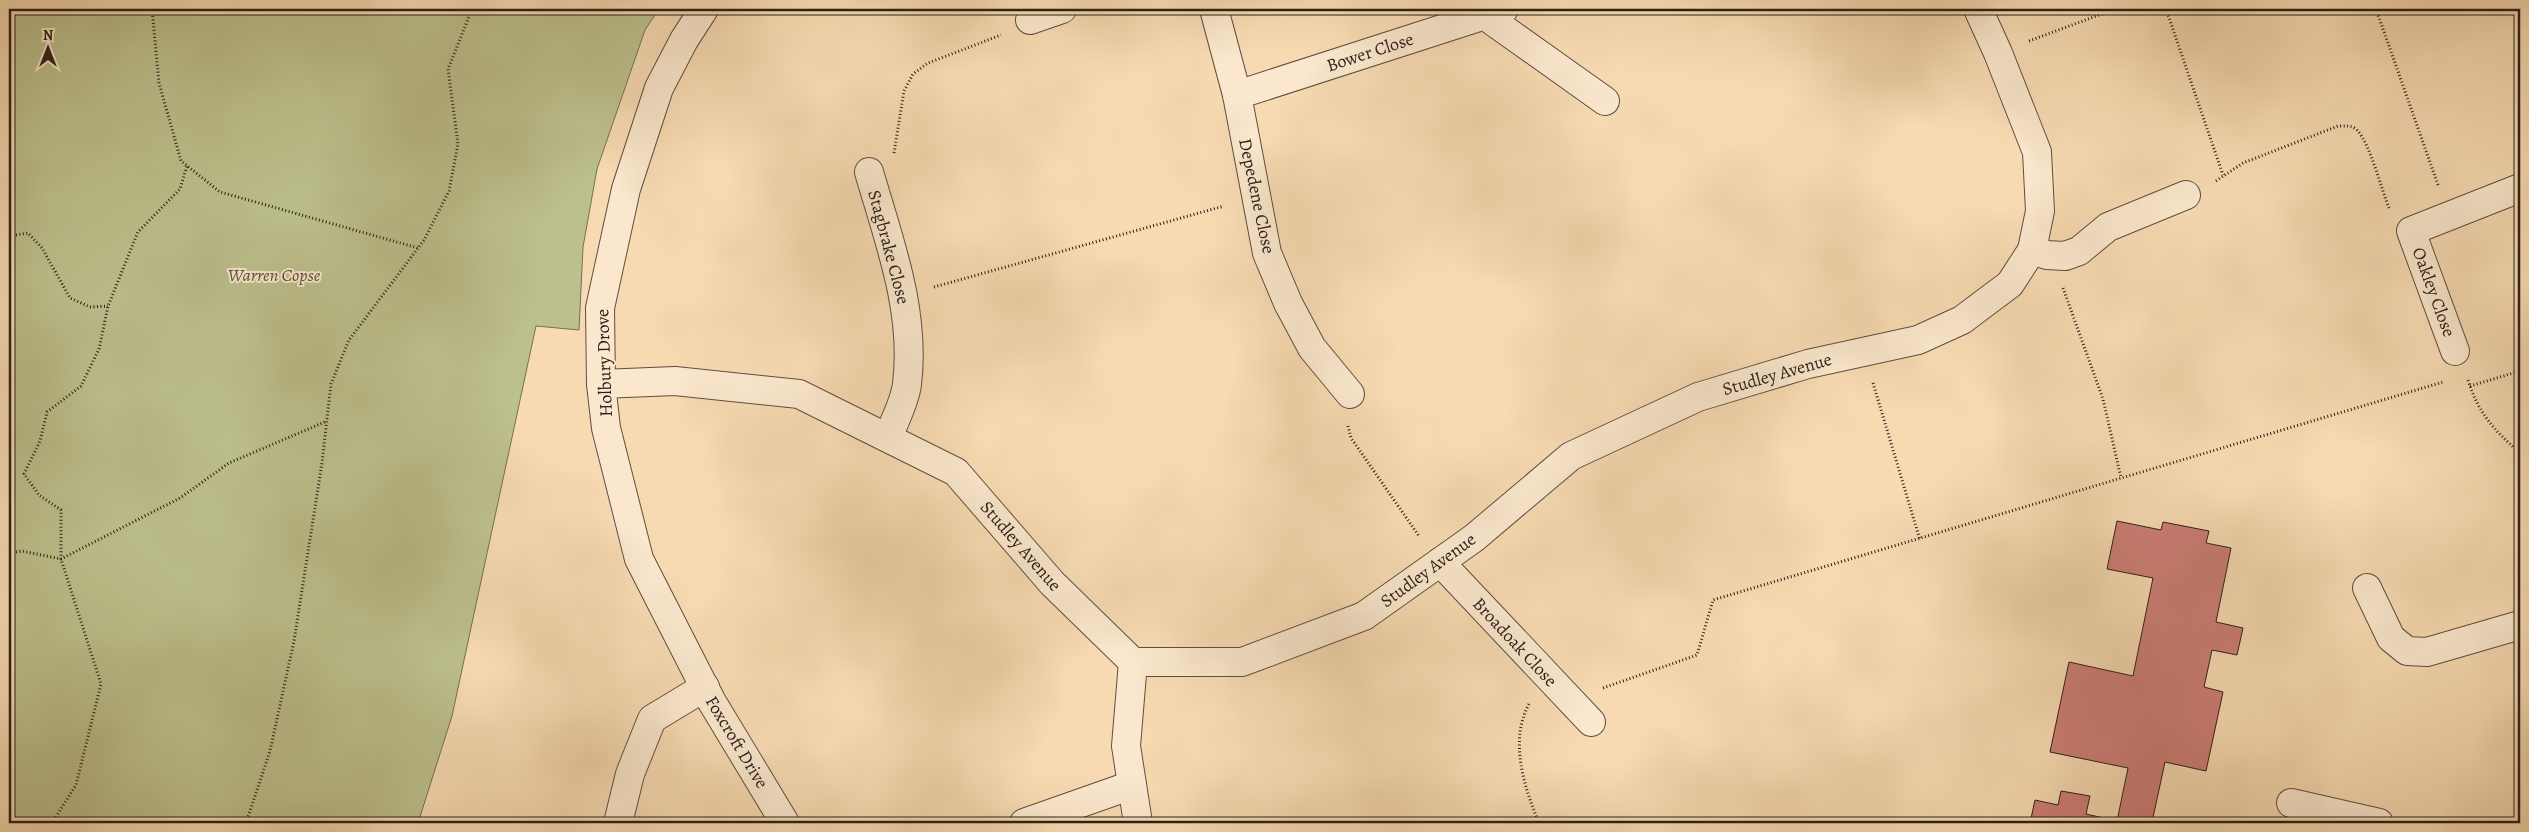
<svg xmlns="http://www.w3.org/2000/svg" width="2529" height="832" viewBox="0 0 2529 832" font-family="Alegreya,serif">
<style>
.green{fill:#bcc08d;stroke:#747054}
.building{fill:#cc7d75;stroke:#2b201a}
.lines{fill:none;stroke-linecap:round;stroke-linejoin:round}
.minor-casing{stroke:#5e4e40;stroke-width:30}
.path{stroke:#2b201a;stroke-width:3;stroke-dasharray:1 2.5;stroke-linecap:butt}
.minor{stroke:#fae7cd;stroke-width:28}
.labels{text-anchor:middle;stroke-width:4;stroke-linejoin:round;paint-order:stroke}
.street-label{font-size:18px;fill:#2b201a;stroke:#fae7cd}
.park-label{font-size:18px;font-style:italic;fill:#56503c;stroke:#fae7cd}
</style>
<rect width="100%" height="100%" fill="#f7dab2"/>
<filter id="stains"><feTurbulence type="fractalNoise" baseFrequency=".004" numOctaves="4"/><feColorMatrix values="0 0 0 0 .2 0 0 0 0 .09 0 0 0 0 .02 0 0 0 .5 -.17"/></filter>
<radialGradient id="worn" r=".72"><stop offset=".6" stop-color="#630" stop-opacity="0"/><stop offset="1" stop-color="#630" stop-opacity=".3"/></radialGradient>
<polygon class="green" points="9,9 659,9 645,30 597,169 583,247 579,330 536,326 452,716 418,823 9,823"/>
<polygon class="building" points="2117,521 2161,530 2163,522 2209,531 2206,543 2231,548 2216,622 2243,628 2237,655 2212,650 2204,687 2223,692 2206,771 2165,762 2152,822 2160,823 2030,823 2035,800 2058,805 2061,791 2090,796 2086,814 2117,821 2128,768 2050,752 2069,662 2133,676 2153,578 2107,569"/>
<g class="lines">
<g class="minor-casing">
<g id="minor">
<polyline points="704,9 684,40 659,88 626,189 600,308 601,384 606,428 639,559 712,702 785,823"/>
<polyline points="1214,9 1237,95 1267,253 1288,303 1312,348 1350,394"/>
<polyline points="1484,15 1605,101"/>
<polyline points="1030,20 1062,9"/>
<polyline points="1237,95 1504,9"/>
<path d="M869,172c20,69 47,139 38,212 -2,18 -13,37 -19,54"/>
<polyline points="2032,250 2047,255 2065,256 2079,251 2108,227 2186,195"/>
<polyline points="2455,351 2411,231 2520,188"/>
<polyline points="601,384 675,381 799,394 956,472 1052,583 1133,662 1242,662 1364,616 1474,538 1571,456 1698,397 1808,364 1918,340 1962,320 2010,284 2032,250 2040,211 2037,152 1998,53 1978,9"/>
<polyline points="1440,562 1591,722"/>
<polyline points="2367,588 2391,638 2407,651 2427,652 2520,625"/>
<polyline points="1133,662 1126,746 1138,823"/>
<polyline points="2291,803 2379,823"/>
<polyline points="618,823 630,774 652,719 705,687"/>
<polyline points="1024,823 1132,785"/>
</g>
</g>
<g class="path">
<polyline points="152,9 159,83 181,161 220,192 418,248"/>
<polyline points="2166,9 2223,175"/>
<polyline points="2376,9 2438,185"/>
<polyline points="2029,41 2115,9"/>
<polyline points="894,153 904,91 913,74 928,63 1001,35"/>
<path d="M2216,181l27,-18 95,-37c7,0 14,-1 19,4 13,14 24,58 32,78"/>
<polyline points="9,236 28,233 42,248 70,298 90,307 108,306"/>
<polyline points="934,287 1224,206"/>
<polyline points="2063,288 2103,399 2121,478"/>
<path d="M2468,380c11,34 25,49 52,73"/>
<polyline points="1873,383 1920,540"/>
<polyline points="2470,386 2520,371"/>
<polyline points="1348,426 1351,438 1419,536"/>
<polyline points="9,553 22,551 61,559 180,498 229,463 327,421"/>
<polyline points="1603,688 1697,655 1713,600 2443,382"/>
<path d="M1529,704c-20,37 -5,83 10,119"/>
<polyline points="52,823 76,785 101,684 61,559 61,510 39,495 24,474 40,441 47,412 81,386 99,349 108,306 138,232 180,189 187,166"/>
<polyline points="246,823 270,751 294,641 322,463 331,384 349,340 424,240 449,191 458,144 448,69 472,9"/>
</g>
<use href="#minor" class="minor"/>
</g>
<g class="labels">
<g class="street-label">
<text transform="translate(1370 52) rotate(-18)" y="6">Bower Close</text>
<text transform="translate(1257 196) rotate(78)" y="6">Depedene Close</text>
<text transform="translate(889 247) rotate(75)" y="6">Stagbrake Close</text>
<text transform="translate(2434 292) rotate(70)" y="6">Oakley Close</text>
<text transform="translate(604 363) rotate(-92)" y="6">Holbury Drove</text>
<text transform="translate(1777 374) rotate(-16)" y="6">Studley Avenue</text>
<text transform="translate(1021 546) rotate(49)" y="6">Studley Avenue</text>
<text transform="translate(1428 570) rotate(-36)" y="6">Studley Avenue</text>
<text transform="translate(1515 642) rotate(47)" y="6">Broadoak Close</text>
<text transform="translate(737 742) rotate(59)" y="6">Foxcroft Drive</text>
</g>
<g class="park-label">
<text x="274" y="281">Warren Copse</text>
</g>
</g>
<rect width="2529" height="832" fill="none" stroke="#f7dab2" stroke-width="30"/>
<rect x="10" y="10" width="2509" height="812" fill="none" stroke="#2b201a" stroke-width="2.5"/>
<rect x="15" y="15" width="2499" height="802" fill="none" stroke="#2b201a"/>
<g transform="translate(48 48)" stroke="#fae7cd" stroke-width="4" paint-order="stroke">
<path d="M0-4L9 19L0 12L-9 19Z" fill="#2b201a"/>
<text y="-8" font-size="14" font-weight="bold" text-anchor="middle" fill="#2b201a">N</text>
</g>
<rect width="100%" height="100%" filter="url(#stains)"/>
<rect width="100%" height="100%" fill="url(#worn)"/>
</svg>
